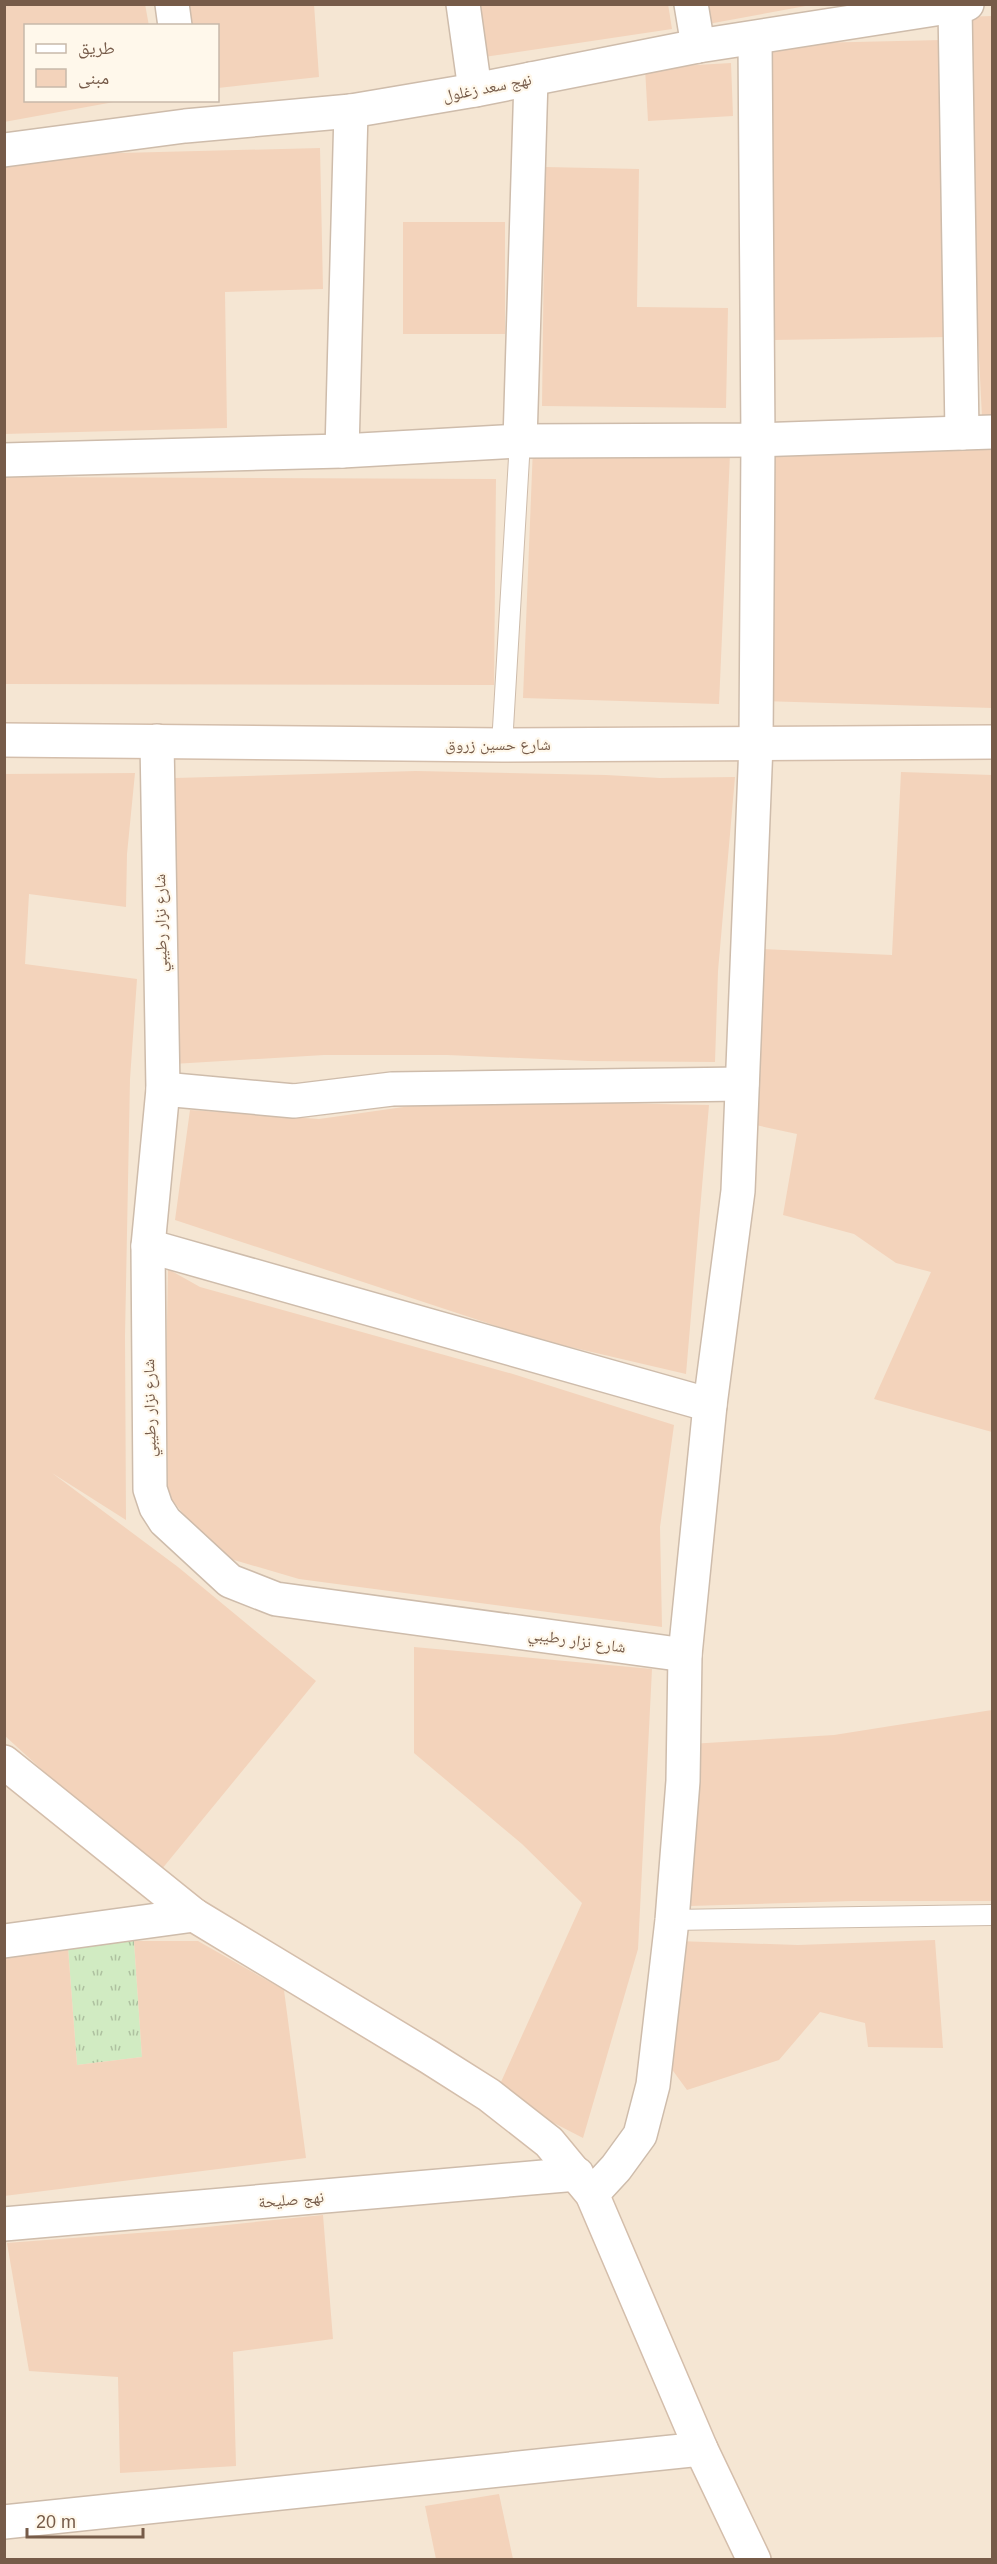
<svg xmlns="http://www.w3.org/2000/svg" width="997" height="2564" viewBox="0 0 997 2564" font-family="Arial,'Noto Naskh Arabic',sans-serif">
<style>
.residential{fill:#f5e6d3;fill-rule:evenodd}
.grass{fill:url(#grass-tufts)}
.building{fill:#f3d3bb}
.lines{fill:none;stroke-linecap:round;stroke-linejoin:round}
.lane-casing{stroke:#cebcab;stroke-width:22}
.street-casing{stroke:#cebcab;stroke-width:36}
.secondary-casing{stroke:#d4beab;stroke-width:36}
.lane{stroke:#fff;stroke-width:20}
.street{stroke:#fff;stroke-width:33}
.secondary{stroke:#fff;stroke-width:33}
.labels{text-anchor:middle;stroke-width:4.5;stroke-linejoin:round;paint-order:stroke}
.street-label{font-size:16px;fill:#765b49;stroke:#fff8eb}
</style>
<defs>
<pattern id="grass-tufts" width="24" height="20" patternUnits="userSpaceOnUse" patternTransform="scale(1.5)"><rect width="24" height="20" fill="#d1ebc2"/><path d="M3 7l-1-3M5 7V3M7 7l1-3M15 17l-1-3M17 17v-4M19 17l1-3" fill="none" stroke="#aec1a0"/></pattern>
</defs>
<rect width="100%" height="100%" fill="#fdf4e4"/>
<path class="residential" d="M5,5h987v2554h-987zM26,26h192v74h-192z"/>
<polygon class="grass" points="134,1941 142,2057 77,2065 68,1948"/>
<g class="building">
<polygon points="4,4 145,4 149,26 26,26 26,100 114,102 4,122"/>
<polygon points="188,4 314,4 319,77 218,88 218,26 189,26"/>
<polygon points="476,4 668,4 672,29 484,57"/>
<polygon points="703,4 811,4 811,5 708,24"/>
<polygon points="992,16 992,417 982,417 962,17"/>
<polygon points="942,40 948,337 774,340 768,44"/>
<polygon points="731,63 733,116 648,121 645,68"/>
<polygon points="320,148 323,289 225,292 227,428 4,434 4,156"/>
<polygon points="545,167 639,169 637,307 728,308 726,408 542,406"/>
<rect x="403" y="222" width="102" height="112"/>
<polygon points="533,447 730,454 719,704 523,698"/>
<polygon points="992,448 992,708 762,701 766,451"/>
<polygon points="4,477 496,479 494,685 4,684"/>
<polygon points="416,771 606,775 660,778 735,777 718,971 715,1062 588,1061 447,1055 324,1055 173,1064 175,778"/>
<polygon points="901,772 992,775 992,1432 874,1399 931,1272 896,1263 854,1234 783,1215 797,1134 751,1124 759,1104 748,1102 761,949 892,955"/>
<polygon points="135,773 127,854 126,907 29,894 25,964 137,979 130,1079 125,1336 126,1520 52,1473 178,1567 316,1681 157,1875 4,1735 4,774"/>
<polygon points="453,1100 709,1105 686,1374 536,1339 175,1220 190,1110 319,1119"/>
<polygon points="168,1269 200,1287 513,1374 674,1425 660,1527 662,1627 299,1579 224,1557 209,1545 168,1495 166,1376"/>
<polygon points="414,1647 652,1669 638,1949 583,2138 496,2093 582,1903 522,1844 414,1753"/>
<polygon points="992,1710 992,1901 852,1901 690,1906 692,1833 690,1744 834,1735"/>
<polygon points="935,1940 943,2048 868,2047 865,2023 820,2012 779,2060 687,2090 668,2064 677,1941 798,1945"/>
<polygon points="134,1941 198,1941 284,1990 306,2158 4,2196 4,1954 68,1948 77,2065 142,2057"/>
<polygon points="323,2215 333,2339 233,2352 236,2466 120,2473 118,2377 29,2371 7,2243 177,2230"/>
<polygon points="499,2494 513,2559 436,2559 425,2506"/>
</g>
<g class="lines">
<g class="lane-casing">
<g id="lane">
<polyline points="502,745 520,441"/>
<polyline points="672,1920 992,1915"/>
</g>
</g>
<g class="street-casing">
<g id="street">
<polyline points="172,4 175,26"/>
<polyline points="463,4 475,90"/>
<polyline points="691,4 698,46"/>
<polyline points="955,7 962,433"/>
<polyline points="4,150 185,126 351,111 475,90 698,46 967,4"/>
<polyline points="520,441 531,79"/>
<polyline points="342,451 351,111"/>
<polyline points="4,460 342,451 520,441 758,440 992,432"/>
<polyline points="157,741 163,1089 148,1246 150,1489 156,1507 165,1521 230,1581 276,1599 685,1655"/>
<polyline points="163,1089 294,1101 392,1089 742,1084"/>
<polyline points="148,1246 710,1405"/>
<polyline points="4,1941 194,1915"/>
<polyline points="592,2194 616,2168 640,2135 653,2085 672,1920 683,1781 685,1655 710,1405 738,1191 756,744 758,440 755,39"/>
<polyline points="4,2224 577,2174"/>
<polyline points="4,2522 701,2449"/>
</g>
</g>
<g class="secondary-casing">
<g id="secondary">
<polyline points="4,740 502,745 992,742"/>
<polyline points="4,1762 194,1915 429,2057 489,2095 549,2142 592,2194 701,2449 754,2560"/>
</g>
</g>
<use href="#lane" class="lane"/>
<use href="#street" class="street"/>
<use href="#secondary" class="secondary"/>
</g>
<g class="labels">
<g class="street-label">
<text transform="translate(487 87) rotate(-11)" y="6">نهج سعد زغلول</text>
<text x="498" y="750">شارع حسين زروق</text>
<text transform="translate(160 923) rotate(-91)" y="6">شارع نزار رطيبي</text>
<text transform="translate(149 1408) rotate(-91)" y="6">شارع نزار رطيبي</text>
<text transform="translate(577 1640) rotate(8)" y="6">شارع نزار رطيبي</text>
<text transform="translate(291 2199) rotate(-5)" y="6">نهج صليحة</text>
</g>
</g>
<rect width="997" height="2564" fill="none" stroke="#765b49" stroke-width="12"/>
<rect x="24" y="24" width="195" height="78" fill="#fff8eb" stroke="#c8b9aa" stroke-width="1.5"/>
<rect x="36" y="44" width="30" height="9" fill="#ffffff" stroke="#c8b9aa" stroke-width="1.5"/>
<text x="78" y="54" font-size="18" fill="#765b49">طريق</text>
<rect x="36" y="69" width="30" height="18" fill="#f3d3bb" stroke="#c8b9aa" stroke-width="1.5"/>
<text x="78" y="84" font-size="18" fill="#765b49">مبنى</text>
<path d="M27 2528v9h116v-9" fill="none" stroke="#765b49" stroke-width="3"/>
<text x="36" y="2528" font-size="18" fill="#765b49" stroke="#fff8eb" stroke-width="4.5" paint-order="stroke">20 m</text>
</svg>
